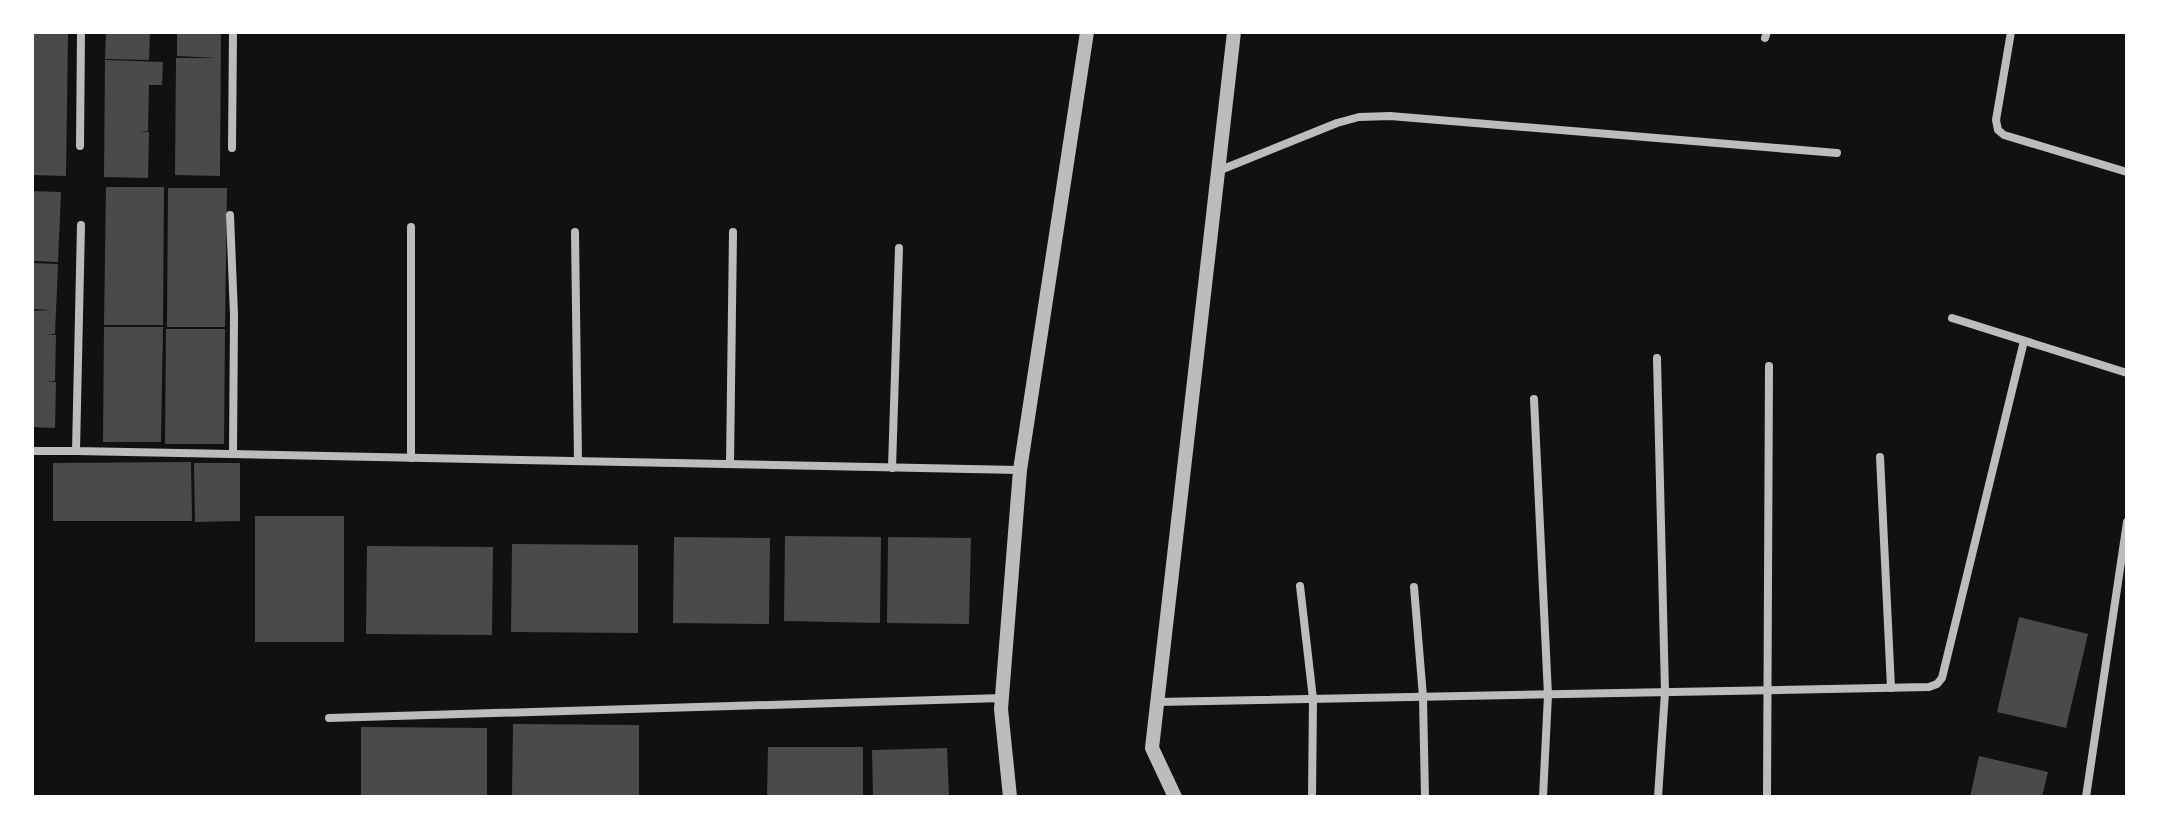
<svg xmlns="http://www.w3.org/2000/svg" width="2159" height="829" viewBox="0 0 2159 829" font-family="Bitter,serif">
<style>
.building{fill:#4a4a4a}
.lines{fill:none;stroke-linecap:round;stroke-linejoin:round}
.minor{stroke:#bcbcbc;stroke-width:8}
.tertiary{stroke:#bcbcbc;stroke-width:14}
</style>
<rect width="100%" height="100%" fill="#111"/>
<g class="building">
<polygon points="32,32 68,32 66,176 32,175"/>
<polygon points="106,32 150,32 149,60 105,59"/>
<polygon points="177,32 221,32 220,176 175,175 176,58 217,58 177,56"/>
<polygon points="105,60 163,62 162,85 149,85 148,131 139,131 149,132 148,178 104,177"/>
<polygon points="106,187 164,187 163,325 104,325"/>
<polygon points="168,188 227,188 225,327 167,327"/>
<polygon points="32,191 61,192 58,262 32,261"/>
<polygon points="32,263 58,264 55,334 46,335 56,335 55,381 46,382 56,382 55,428 32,427 32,311 52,310 32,309"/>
<polygon points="104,327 163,327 161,442 103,442"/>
<polygon points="166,329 225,329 224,444 165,444"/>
<polygon points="191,462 192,521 53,521 53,463"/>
<polygon points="194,463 240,463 240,521 195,522"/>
<rect x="255" y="516" width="89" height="126"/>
<polygon points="785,536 881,537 880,623 784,621"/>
<polygon points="674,537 770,538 769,624 673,623"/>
<polygon points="888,537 971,538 969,624 887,623"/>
<polygon points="512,544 638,545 638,633 511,632"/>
<polygon points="367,546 493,547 492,635 366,634"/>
<polygon points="2019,617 2088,634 2066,728 1997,712"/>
<polygon points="513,724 639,725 639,797 512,797"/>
<polygon points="361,727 487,728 487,797 361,797"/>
<polygon points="768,747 863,747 863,797 767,797"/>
<polygon points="947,748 949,797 873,797 872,750"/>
<polygon points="1979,756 2048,772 2042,797 1970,797"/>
</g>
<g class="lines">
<g class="minor">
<polyline points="2011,32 1996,120 1998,130 2004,135 2127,172"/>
<polyline points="1765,38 1767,32"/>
<polyline points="80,146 81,32"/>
<polyline points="232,148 233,32"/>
<polyline points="1218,171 1337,123 1359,117 1390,116 1837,153"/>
<polyline points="230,215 234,315 233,454"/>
<polyline points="81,225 76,451 1020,470"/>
<polyline points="411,227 411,458"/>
<polyline points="575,232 578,461"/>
<polyline points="1952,318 2127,373"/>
<polyline points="1657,358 1665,692 1658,797"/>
<polyline points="1534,399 1548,695 1543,797"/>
<polyline points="32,451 76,451"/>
<polyline points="1880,457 1891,688"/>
<polyline points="730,464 733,232"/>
<polyline points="892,468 899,248"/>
<polyline points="1300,586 1313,699 1312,797"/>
<polyline points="1414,587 1423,697 1425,797"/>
<polyline points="1157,702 1929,687 1937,684 1942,678 2024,341"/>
<polyline points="329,718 1002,698"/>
<polyline points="1767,797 1769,366"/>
<polyline points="2086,797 2127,522"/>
</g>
<g class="tertiary">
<polyline points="1010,797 1001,709 1020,470 1087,32"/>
<polyline points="1175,797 1152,748 1234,32"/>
</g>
</g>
<rect width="2159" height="829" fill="none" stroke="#ffffff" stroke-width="68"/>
</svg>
